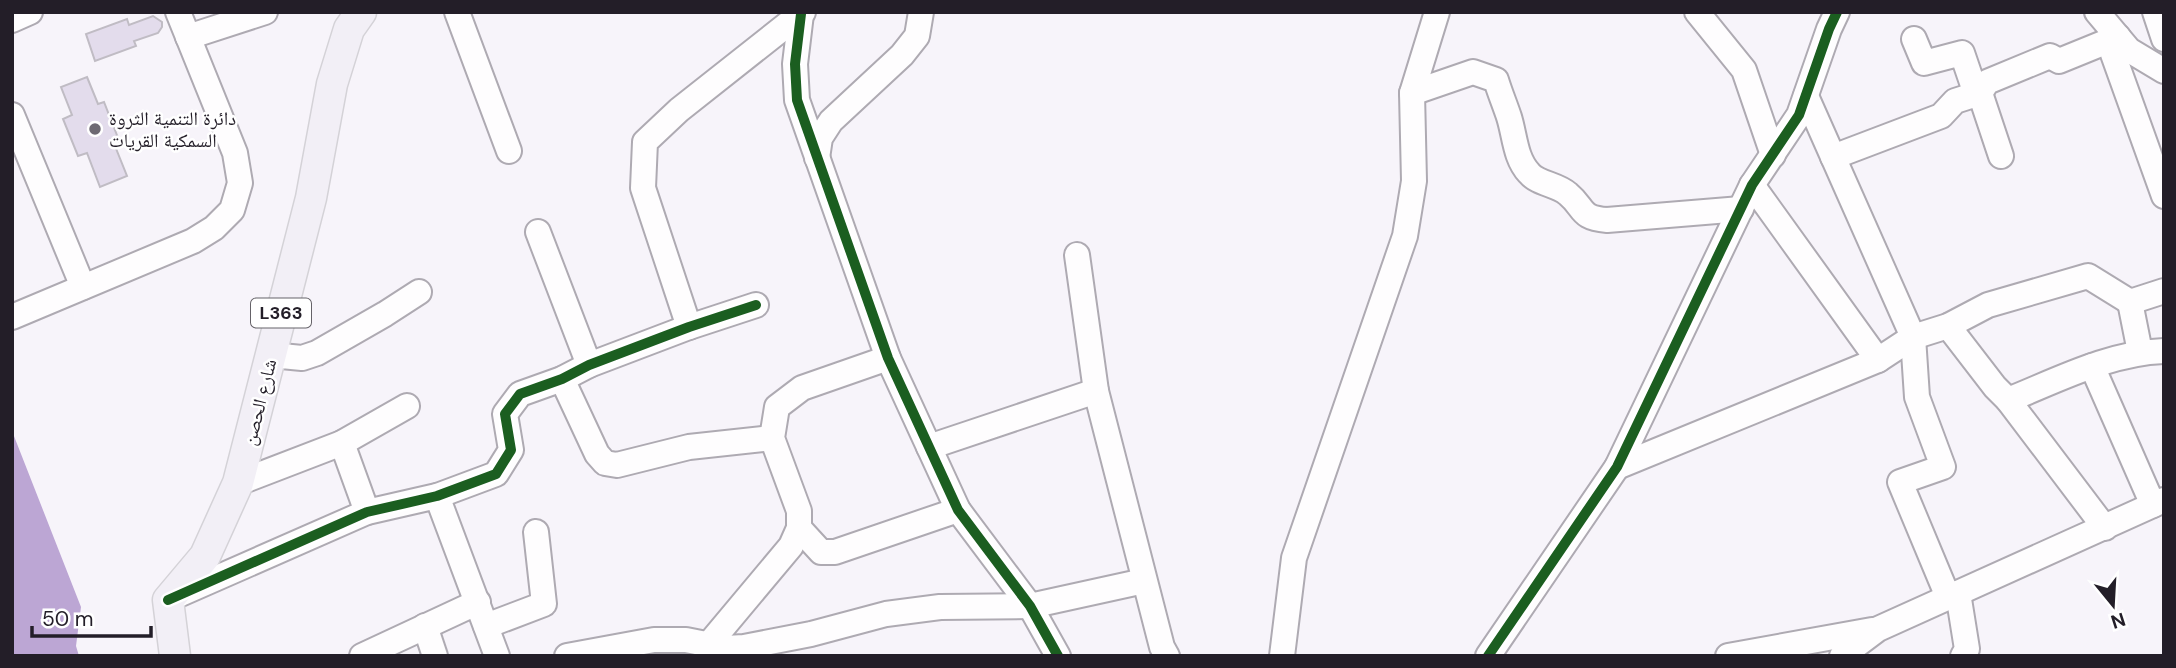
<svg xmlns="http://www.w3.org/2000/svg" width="2176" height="668" viewBox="0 0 2176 668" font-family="'DM Sans','Noto Naskh Arabic',sans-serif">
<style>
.water{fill:#bca6d4}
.building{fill:#e3dcec;stroke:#c0bcc4;stroke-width:2}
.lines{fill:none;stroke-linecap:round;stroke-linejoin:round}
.minor-casing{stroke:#aeaab2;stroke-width:28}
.major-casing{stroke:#d4d2d7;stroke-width:33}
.minor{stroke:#fefdfe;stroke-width:24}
.major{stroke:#f2eff6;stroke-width:30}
.cycleway-casing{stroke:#fff;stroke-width:15}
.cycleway{stroke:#1b5e20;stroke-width:10}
.poi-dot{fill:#6d6972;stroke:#fff;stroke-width:2.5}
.labels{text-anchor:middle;stroke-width:5;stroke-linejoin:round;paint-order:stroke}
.shield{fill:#fff;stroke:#656268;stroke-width:2}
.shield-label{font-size:18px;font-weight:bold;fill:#231e28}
.poi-label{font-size:19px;fill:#231e28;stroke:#fff;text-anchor:start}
.street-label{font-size:19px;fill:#231e28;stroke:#fff}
</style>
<rect width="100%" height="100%" fill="#f7f4fa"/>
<polygon class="water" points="12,431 81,607 76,646 79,656 12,656"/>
<g class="building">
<polygon points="153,16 162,22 162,27 158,33 134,41 136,46 95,61 86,34 127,19 129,25"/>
<polygon points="87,77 98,104 104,102 120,143 115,146 127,176 100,187 87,153 78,156 63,119 72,115 61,87"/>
</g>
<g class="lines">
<g class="minor-casing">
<g id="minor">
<polyline points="457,12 509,151"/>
<polyline points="1697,12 1744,70 1773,155"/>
<polyline points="2097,12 2129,50 2164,71"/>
<polyline points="2155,12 2164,39"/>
<polyline points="801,14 795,64 797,100 888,358 958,510 1030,606 1058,656"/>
<polyline points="12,20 30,12"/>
<polyline points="188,37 265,12"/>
<polyline points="2118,37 2113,54 2164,196"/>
<polyline points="1914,39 1924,63 1962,53 1976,94"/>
<path d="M1412,93l61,-21 23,8c4,13 9,25 13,37 6,19 6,41 20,56 9,11 28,11 39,21 17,14 11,24 39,26l134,-11"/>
<polyline points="1980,93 2001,156"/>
<polyline points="1806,96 1913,337 1917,397 1943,467 1900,482 1948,597"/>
<polyline points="12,115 83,287"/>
<polyline points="1833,157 1941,116 1955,101 1980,93 1987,82 2050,56 2059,61 2118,37"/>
<polyline points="817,158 820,138 831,121 902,55 917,36 921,12"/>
<polyline points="1752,185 1878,360"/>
<polyline points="538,232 589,365"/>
<polyline points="1077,255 1096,391 1162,647 1167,656"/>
<polyline points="2130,302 2140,352"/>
<polyline points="12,317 193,241 214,228 232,210 240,183 235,153 178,12"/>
<polyline points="1948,326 1995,387 2008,400"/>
<polyline points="689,327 643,188 645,142 679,110 803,12"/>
<polyline points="271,355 302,358 317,353 385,314 419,292"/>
<polyline points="2092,366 2153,505"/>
<polyline points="562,379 597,454 605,463 617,465 689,447 772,438"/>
<polyline points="342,443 367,512"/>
<polyline points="929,447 1096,391"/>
<polyline points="1617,467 1878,360 1913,337 1948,326 1988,305 2088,276 2130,302 2164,291"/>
<polyline points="238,483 342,443 407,406"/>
<polyline points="437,496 497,656"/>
<polyline points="799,528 821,552 835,552 958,510"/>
<path d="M2105,528l-97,-128c50,-20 101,-47 156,-49"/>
<polyline points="1958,593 1967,649 1963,656"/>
<polyline points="169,599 367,512 437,496 496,474 511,450 505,414 520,394 562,379 589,365 689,327 756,305"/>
<polyline points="425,626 435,656"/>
<polyline points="486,626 544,604 536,532"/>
<polyline points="362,656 478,602"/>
<polyline points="567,656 654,640 686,640 726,648 744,647 811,634 886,614 940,607 1030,606 1144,581"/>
<polyline points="709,656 709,644 791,546 799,528 799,511 772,438 777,407 802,388 888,358"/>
<polyline points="1282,656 1294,558 1405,236 1414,181 1412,93 1437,12"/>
<polyline points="1488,656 1617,467 1752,185 1799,115 1829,29 1837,12"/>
<polyline points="1728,656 1872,630"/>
<polyline points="1842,656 1878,629 2164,500"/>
</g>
</g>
<g class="major-casing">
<polyline id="major" points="175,656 168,600 205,556 238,483 311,198 332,84 349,29 361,12"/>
</g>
<use href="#minor" class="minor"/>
<use href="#major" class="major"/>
<g class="cycleway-casing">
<g id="cycleway">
<polyline points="801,14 795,64 797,100 888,358 958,510 1030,606 1058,656"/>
<polyline points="168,600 367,512 437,496 496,474 511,450 505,414 520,394 562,379 589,365 689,327 756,305"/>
<polyline points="1488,656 1617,467 1752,185 1799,115 1829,29 1837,12"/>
</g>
</g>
<use href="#cycleway" class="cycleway"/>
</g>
<circle class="poi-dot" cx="95" cy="129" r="7"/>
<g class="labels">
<rect class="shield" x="251" y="298.5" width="60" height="29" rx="5"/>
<g class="shield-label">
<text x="281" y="319">L363</text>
</g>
<g class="poi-label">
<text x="109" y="125">دائرة التنمية الثروة<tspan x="109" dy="22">السمكية القريات</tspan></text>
</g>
<g class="street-label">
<text transform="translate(259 402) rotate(-76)" y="7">شارع الحصن</text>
</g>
</g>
<rect width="2176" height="668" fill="none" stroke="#231e28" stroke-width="28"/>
<g transform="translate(2113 605) rotate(162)" stroke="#ffffff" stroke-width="5" paint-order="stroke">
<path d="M0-5L12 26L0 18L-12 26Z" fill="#231e28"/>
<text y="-10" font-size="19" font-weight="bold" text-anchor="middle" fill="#231e28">N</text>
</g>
<path d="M32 626v10h119v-10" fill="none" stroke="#231e28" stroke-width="3.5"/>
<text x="42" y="626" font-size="21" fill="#231e28" stroke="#ffffff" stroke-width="5" paint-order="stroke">50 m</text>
</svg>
